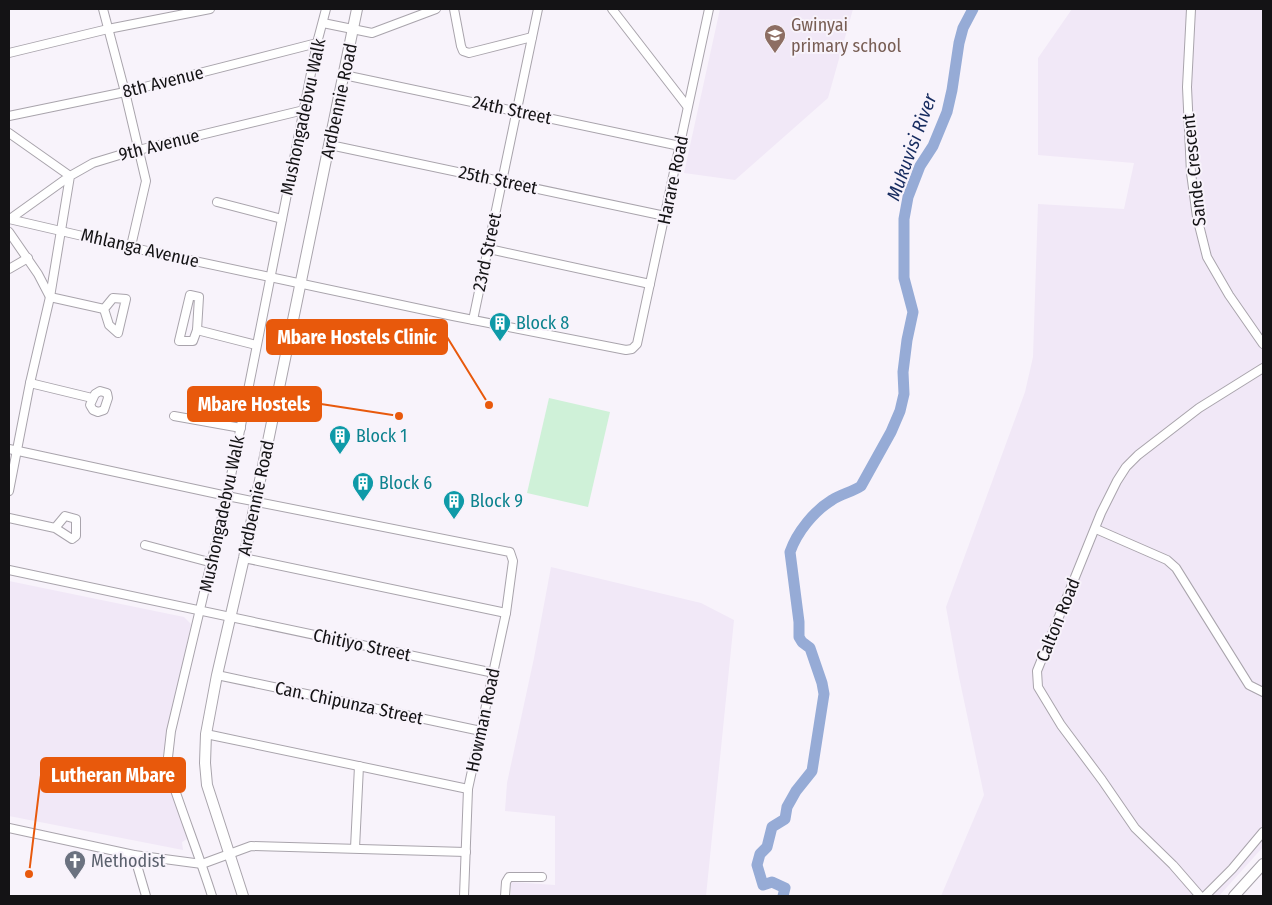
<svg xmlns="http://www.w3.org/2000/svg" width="1272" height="905" viewBox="0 0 1272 905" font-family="'Fira Sans Condensed',sans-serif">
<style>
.built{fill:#f1e8f7}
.green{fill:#cff1d8}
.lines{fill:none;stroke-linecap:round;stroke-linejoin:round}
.river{stroke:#96abd6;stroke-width:11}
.minor-casing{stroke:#a9a4ac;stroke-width:10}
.major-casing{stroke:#a9a4ac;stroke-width:12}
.minor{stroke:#fff;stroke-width:8}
.major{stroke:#fff;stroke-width:10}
.labels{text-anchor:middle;stroke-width:4;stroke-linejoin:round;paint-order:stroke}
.education-label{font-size:18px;fill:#785e54;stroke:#f8f3fb;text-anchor:start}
.street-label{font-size:18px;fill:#141315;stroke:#f8f3fb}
.culture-label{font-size:18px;fill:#0d838f;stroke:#f8f3fb;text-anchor:start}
.worship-label{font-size:18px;fill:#5b616d;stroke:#f8f3fb;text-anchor:start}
.water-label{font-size:19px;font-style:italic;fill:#162b5f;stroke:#f8f3fb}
.leader{fill:none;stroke:#e8590c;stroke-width:2}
.callout-dot{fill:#e8590c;stroke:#f8f3fb;stroke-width:2}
.callout{fill:#e8590c;stroke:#e8590c;stroke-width:2}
.callout-label{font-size:19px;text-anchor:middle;font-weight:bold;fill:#fff}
</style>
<rect width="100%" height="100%" fill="#f8f3fb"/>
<g class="built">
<polygon points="720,9 853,9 828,98 735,180 684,173"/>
<polygon points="1072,9 1263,9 1263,847 1219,896 941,896 984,795 959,677 946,607 1025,392 1033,357 1038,204 1124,209 1134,163 1038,155 1038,58"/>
<polygon points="551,567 701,603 734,620 706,896 511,896 511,882 555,885 555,816 505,811 507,783 534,658"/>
<polygon points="9,581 184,617 191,624 162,760 187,839 182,842 183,850 9,816"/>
</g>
<polygon class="green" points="549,398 610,412 588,507 527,493"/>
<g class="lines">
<path class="river" d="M783,896l2,-8 -13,-6 -9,3 -6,-20 3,-11 7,-7 5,-20 13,-8 2,-12 9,-16 16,-20 12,-77 -2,-11 -12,-35 -8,-6 -3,-5v-15l-9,-70c7,-20 24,-41 42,-52 9,-6 20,-8 29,-14l30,-54 9,-21 4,-17 -1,-22 4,-32 6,-28 -9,-34v-59l4,-22 12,-31 13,-20 14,-34 5,-22 7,-47 4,-15 10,-19"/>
<g class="minor-casing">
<g id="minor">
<polyline points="103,9 125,92 146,181 131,246"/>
<polyline points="454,9 461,46 463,51 469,53 532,37"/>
<polyline points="612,9 687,106"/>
<polyline points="1191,9 1187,87 1191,173 1197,217 1207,257 1229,295 1263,344"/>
<polyline points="323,23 372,33 436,9"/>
<polyline points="9,53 108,29 210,9"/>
<polyline points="344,75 680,146"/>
<polyline points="9,116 125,92 317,43"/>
<polyline points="9,133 70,176 10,219"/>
<polyline points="330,145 665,216"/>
<polyline points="217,202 282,219"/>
<polyline points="9,219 143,250 453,316 626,350 632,349 637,344 709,9"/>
<polyline points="9,232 38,274 50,297 104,309"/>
<polyline points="489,249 650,284"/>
<polyline points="9,269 28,258"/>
<polygon points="190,295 199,297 197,330 193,341 179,341"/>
<polygon points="113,298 126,299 118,333 109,325 104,309"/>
<polyline points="473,320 538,9"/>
<polyline points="197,330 256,345"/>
<polyline points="30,383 92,398"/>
<polygon points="100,391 107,393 108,398 104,410 98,412 93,410 90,405 95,394"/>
<polyline points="174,416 241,428"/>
<polyline points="9,449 227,496 510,552 513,561 506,613 468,789 464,896"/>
<polyline points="9,491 30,383 50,297 70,176 93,163 126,153 304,110"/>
<polyline points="9,518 55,528 72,539 76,536 76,519 65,516 55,528"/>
<polyline points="1096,529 1167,560 1176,568 1249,685 1263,692"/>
<polyline points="145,545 213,563"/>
<polyline points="244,558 506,613"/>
<polyline points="9,570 494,673"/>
<polyline points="217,675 481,731"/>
<polyline points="206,734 468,789"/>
<polyline points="9,828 134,855 202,864 251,846 466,852"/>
<polyline points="355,848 359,766"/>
<polyline points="134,855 146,896"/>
<path d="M212,896c-14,-44 -31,-86 -45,-130l4,-35 56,-235 90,-453 9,-34"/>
<polyline points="505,896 506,882 509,877 542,877"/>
<polyline points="1200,896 1173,865 1135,828 1102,780 1061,725 1038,687 1037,671 1101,513 1117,481 1126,467 1138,455 1199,408 1263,368"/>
<polyline points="1205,896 1232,869 1263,832"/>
</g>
</g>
<g class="major-casing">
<g id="major">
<polyline points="243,896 207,785 205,763 206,734 217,675 244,558 357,9"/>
<polyline points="1234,896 1263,864"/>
</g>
</g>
<use href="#minor" class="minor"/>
<use href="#major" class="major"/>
</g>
<defs>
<g id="school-pin" transform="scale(1.125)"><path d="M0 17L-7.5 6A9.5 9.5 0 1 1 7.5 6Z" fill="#8d6e63" stroke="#f8f3fb"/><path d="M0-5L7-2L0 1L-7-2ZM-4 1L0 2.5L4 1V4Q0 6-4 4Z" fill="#fff"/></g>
<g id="building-pin" transform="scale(1.125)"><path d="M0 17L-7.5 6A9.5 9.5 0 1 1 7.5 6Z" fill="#0f9aa8" stroke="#f8f3fb"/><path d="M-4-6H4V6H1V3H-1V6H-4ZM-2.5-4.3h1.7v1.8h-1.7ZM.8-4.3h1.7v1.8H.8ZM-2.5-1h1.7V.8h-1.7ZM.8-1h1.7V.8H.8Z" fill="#fff"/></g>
<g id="church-pin" transform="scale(1.125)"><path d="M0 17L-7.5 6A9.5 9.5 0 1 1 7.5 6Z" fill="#6b7280" stroke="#f8f3fb"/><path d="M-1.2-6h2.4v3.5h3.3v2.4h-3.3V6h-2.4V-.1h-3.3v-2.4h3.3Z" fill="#fff"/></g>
</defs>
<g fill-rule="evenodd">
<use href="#school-pin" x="775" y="35"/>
<use href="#building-pin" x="500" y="323"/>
<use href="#building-pin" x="340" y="436"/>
<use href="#building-pin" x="363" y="483"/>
<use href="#building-pin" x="454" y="501"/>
<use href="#church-pin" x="75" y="861"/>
</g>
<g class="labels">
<g class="education-label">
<text x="791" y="31">Gwinyai<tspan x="791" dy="21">primary school</tspan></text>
</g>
<g class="street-label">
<text transform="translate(163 82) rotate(-14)" y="6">8th Avenue</text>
<text transform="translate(339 101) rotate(-78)" y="6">Ardbennie Road</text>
<text transform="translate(512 110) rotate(12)" y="6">24th Street</text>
<text transform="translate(303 117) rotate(-78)" y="6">Mushongadebvu Walk</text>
<text transform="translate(159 145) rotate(-14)" y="6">9th Avenue</text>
<text transform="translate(1194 170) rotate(-96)" y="6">Sande Crescent</text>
<text transform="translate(498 180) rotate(12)" y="6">25th Street</text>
<text transform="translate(673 180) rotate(-78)" y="6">Harare Road</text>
<text transform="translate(140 248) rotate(13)" y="6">Mhlanga Avenue</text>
<text transform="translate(487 252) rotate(-78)" y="6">23rd Street</text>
<text transform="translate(256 498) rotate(-78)" y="6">Ardbennie Road</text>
<text transform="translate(222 514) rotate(-78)" y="6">Mushongadebvu Walk</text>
<text transform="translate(1058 620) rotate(-68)" y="6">Calton Road</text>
<text transform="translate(362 645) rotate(12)" y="6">Chitiyo Street</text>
<text transform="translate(349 703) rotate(12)" y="6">Can. Chipunza Street</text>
<text transform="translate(483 720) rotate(-78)" y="6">Howman Road</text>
</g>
<g class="culture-label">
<text x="516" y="329">Block 8</text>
<text x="356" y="442">Block 1</text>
<text x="379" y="489">Block 6</text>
<text x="470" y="507">Block 9</text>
</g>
<g class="worship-label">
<text x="91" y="867">Methodist</text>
</g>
<g class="water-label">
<text transform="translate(911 147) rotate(-70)" y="7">Mukuvisi River</text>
</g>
</g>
<path class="leader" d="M489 405L447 337M399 416L321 404M29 874L41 775"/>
<g class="callout-dot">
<circle cx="489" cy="405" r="5"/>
<circle cx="399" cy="416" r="5"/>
<circle cx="29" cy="874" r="5"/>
</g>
<g class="callout">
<rect x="267" y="320" width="180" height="34" rx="5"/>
<rect x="188" y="387" width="133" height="34" rx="5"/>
<rect x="41" y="758" width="144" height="34" rx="5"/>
</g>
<g class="callout-label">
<text x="357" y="344">Mbare Hostels Clinic</text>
<text x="254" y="411">Mbare Hostels</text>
<text x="113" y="782">Lutheran Mbare</text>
</g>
<rect width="1272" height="905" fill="none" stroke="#141315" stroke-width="20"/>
</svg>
